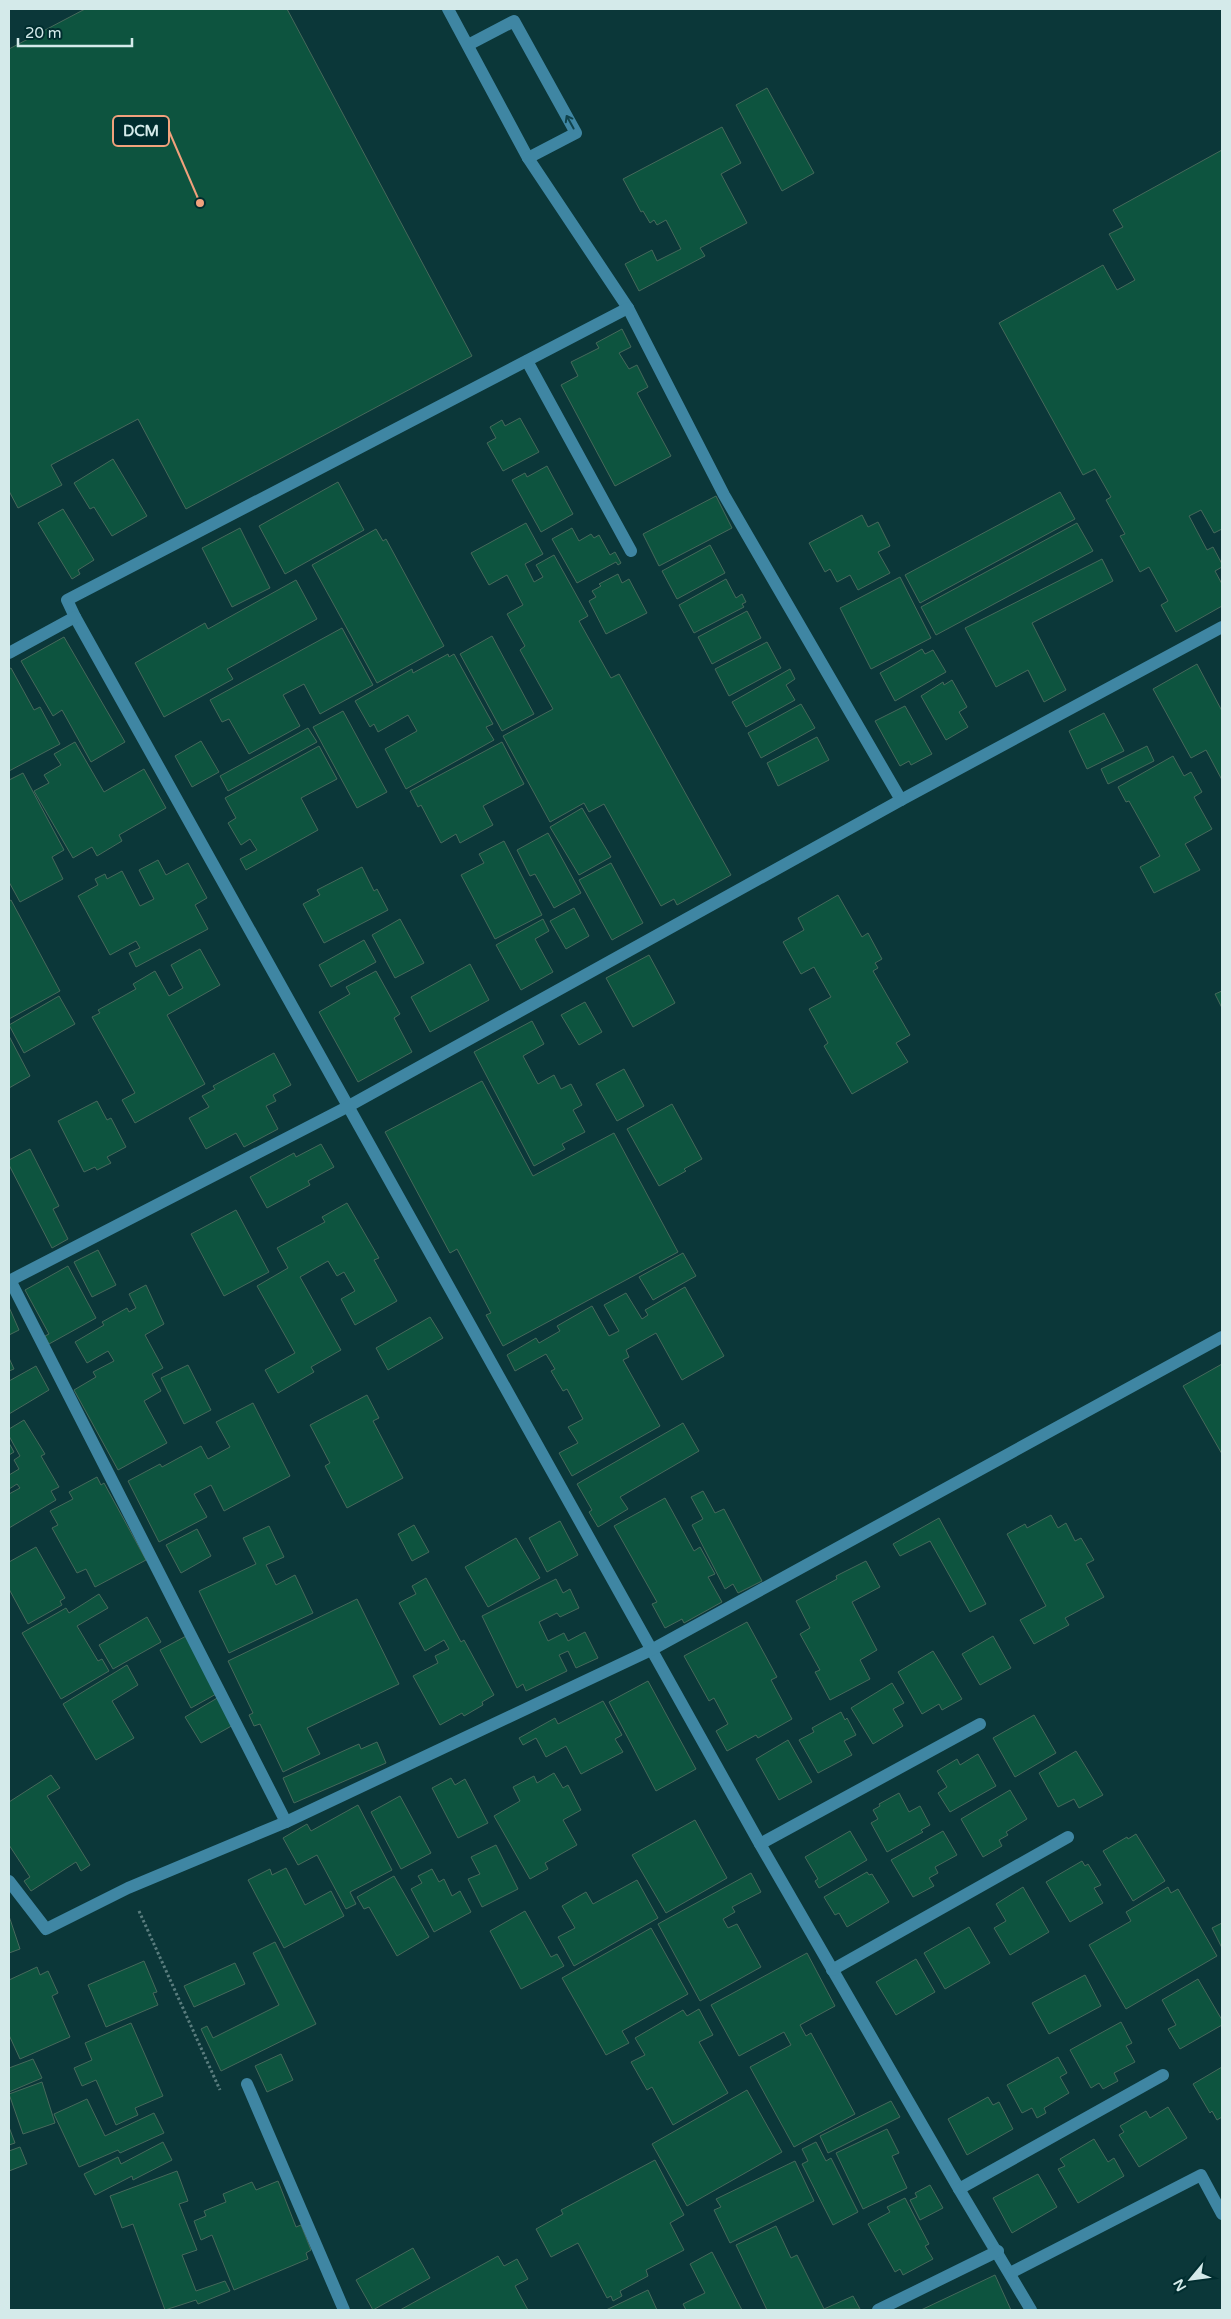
<svg xmlns="http://www.w3.org/2000/svg" width="1231" height="2319" viewBox="0 0 1231 2319" font-family="'Varela Round',sans-serif">
<style>
.building{fill:#0d543f;stroke:#46695b}
.lines{fill:none;stroke-linecap:round;stroke-linejoin:round}
.path{stroke:#5a7d7e;stroke-width:3;stroke-dasharray:2.5 2.5;stroke-linecap:butt}
.minor{stroke:#3f86a3;stroke-width:12}
.oneway{stroke:#10434c}
.leader{fill:none;stroke:#f1a17c;stroke-width:2}
.callout-dot{fill:#f1a17c;stroke:#002d2f;stroke-width:2}
.callout{fill:#002d2f;stroke:#f1a17c;stroke-width:2}
.callout-label{font-size:15px;text-anchor:middle;font-weight:bold;fill:#d4eaea}
</style>
<rect width="100%" height="100%" fill="#0b3739"/>
<g class="building">
<polygon points="85,9 287,9 472,356 186,509 138,419 51,465 62,485 18,508 9,491 9,49"/>
<polygon points="767,88 814,173 782,191 736,105"/>
<polygon points="722,127 741,163 721,174 747,223 700,248 705,256 639,291 625,264 652,250 657,261 681,249 666,220 657,225 654,220 650,223 643,211 641,212 623,179"/>
<polygon points="1222,150 1222,529 1214,533 1201,510 1189,516 1207,550 1213,547 1222,564 1222,567 1215,571 1222,584 1222,606 1176,632 1161,605 1168,601 1149,567 1140,572 1120,536 1125,534 1106,500 1111,497 1095,469 1083,475 999,323 1103,265 1117,290 1135,280 1109,234 1123,227 1113,210"/>
<polygon points="622,329 631,347 619,353 629,369 637,365 648,387 637,393 671,456 615,486 561,385 578,376 571,362 599,348 596,343"/>
<polygon points="520,418 539,452 503,471 487,443 496,438 490,427 502,420 505,426"/>
<polygon points="113,459 147,516 112,536 94,507 90,509 74,483"/>
<polygon points="547,466 573,514 541,532 512,480 525,473 527,477"/>
<polygon points="338,482 364,530 285,574 259,526"/>
<polygon points="1060,492 1075,519 920,603 905,575"/>
<polygon points="716,496 732,528 659,566 643,534"/>
<polygon points="63,509 94,560 78,570 80,574 72,579 38,523"/>
<polygon points="862,515 868,527 878,522 890,546 878,552 890,573 858,590 850,575 837,582 830,569 825,572 809,543"/>
<polygon points="526,523 543,554 525,564 534,582 543,577 536,565 554,555 588,616 579,621 611,678 619,674 731,875 677,905 674,899 661,906 604,804 589,812 584,803 550,822 503,736 553,709 520,650 525,646 507,614 523,605 507,575 489,585 471,553"/>
<polygon points="1077,523 1093,551 936,635 921,607"/>
<polygon points="240,528 270,588 232,607 202,548"/>
<polygon points="572,528 579,541 591,534 594,538 599,535 610,555 615,552 621,563 618,565 616,562 577,583 552,539"/>
<polygon points="376,529 383,541 386,539 444,646 377,683 312,565"/>
<polygon points="710,545 725,573 677,599 662,571"/>
<polygon points="1102,559 1113,581 1032,623 1066,690 1044,702 1028,670 996,687 965,628"/>
<polygon points="618,574 622,583 629,579 647,613 606,634 589,601 596,597 592,591 601,586 599,584"/>
<polygon points="900,577 931,638 871,669 840,608"/>
<polygon points="726,579 736,598 742,594 746,602 742,604 744,607 694,633 679,605"/>
<polygon points="296,580 317,619 227,669 233,679 164,717 135,663 205,623 208,629"/>
<polygon points="747,611 761,638 712,664 698,637"/>
<polygon points="342,628 373,685 320,714 304,684 283,695 300,726 249,754 229,719 222,722 210,700"/>
<polygon points="492,636 534,714 502,731 460,654"/>
<polygon points="64,637 125,742 91,762 62,710 53,716 21,661"/>
<polygon points="767,642 781,668 729,696 715,669"/>
<polygon points="922,649 925,654 933,650 946,672 895,701 880,673"/>
<polygon points="448,654 449,657 454,654 493,724 486,727 494,740 406,789 385,749 417,731 408,715 378,732 374,724 370,727 355,701 412,669 413,673"/>
<polygon points="1197,664 1222,711 1222,780 1206,750 1191,758 1153,689"/>
<polygon points="11,668 34,710 40,707 60,744 9,771 9,669"/>
<polygon points="790,669 795,679 786,685 795,700 746,727 732,702"/>
<polygon points="952,680 967,707 959,712 968,727 946,740 921,696 943,682 944,685"/>
<polygon points="801,704 815,728 761,758 748,733"/>
<polygon points="905,706 932,754 911,765 909,761 900,766 875,721"/>
<polygon points="343,711 387,792 357,808 313,727"/>
<polygon points="1104,713 1124,751 1087,769 1069,731"/>
<polygon points="308,728 317,742 228,791 220,776"/>
<polygon points="817,737 829,760 778,786 767,763"/>
<polygon points="201,741 219,772 192,787 175,756"/>
<polygon points="75,742 104,792 144,769 166,808 119,835 122,841 97,856 92,847 73,858 34,791 49,783 44,775 61,765 54,754"/>
<polygon points="502,742 524,784 483,806 493,825 460,843 456,834 441,843 421,805 418,807 410,791"/>
<polygon points="319,746 337,779 301,798 318,830 246,870 240,859 257,850 250,839 241,845 228,823 236,818 225,798"/>
<polygon points="1147,746 1154,761 1108,784 1101,769"/>
<polygon points="1173,756 1184,776 1191,772 1202,792 1194,797 1212,829 1185,844 1200,870 1154,893 1140,867 1160,856 1129,801 1126,802 1118,787"/>
<polygon points="23,773 64,850 52,857 63,879 20,902 9,882 9,780"/>
<polygon points="582,808 611,857 579,875 550,827"/>
<polygon points="548,833 581,893 554,908 535,874 530,876 517,850"/>
<polygon points="504,841 542,915 495,939 461,875 484,863 479,854"/>
<polygon points="158,860 166,875 188,863 207,898 195,905 208,929 136,967 129,953 140,948 136,941 110,955 78,896 98,885 95,879 105,874 107,879 122,871 140,906 154,899 139,870"/>
<polygon points="611,863 643,923 612,940 579,880"/>
<polygon points="362,867 374,891 377,889 388,910 324,943 303,904 320,895 317,890"/>
<polygon points="838,895 862,937 868,933 882,959 875,963 878,968 873,971 910,1035 896,1043 908,1062 852,1094 824,1046 828,1043 809,1009 831,997 814,967 801,974 783,942 804,930 798,918"/>
<polygon points="11,900 60,991 9,1019 9,901"/>
<polygon points="574,908 589,936 566,949 550,921"/>
<polygon points="400,919 424,963 395,978 372,935"/>
<polygon points="543,919 549,931 535,939 553,972 521,990 496,945"/>
<polygon points="364,940 376,962 331,987 319,965"/>
<polygon points="200,949 220,985 167,1015 205,1084 135,1123 122,1100 135,1093 92,1017 100,1013 98,1010 136,989 133,984 155,971 169,996 183,988 171,965"/>
<polygon points="649,955 675,1003 633,1027 606,978"/>
<polygon points="470,964 489,1000 430,1032 411,997"/>
<polygon points="376,971 400,1014 394,1018 412,1052 358,1082 319,1012 350,994 346,987"/>
<polygon points="1222,991 1222,1008 1215,994"/>
<polygon points="59,996 75,1024 24,1053 9,1025"/>
<polygon points="585,1002 602,1032 579,1045 561,1015"/>
<polygon points="532,1021 544,1044 523,1056 538,1084 554,1075 561,1089 571,1084 582,1105 573,1110 585,1132 562,1144 565,1149 534,1166 474,1052"/>
<polygon points="9,1036 30,1076 9,1088"/>
<polygon points="274,1053 291,1085 273,1095 276,1101 266,1106 278,1129 244,1147 236,1133 206,1149 189,1118 209,1107 202,1096 215,1089 213,1086"/>
<polygon points="624,1069 644,1106 617,1121 596,1084"/>
<polygon points="482,1081 533,1176 614,1133 678,1252 503,1346 486,1315 491,1313 457,1249 450,1253 385,1132"/>
<polygon points="97,1101 107,1120 111,1118 126,1147 107,1157 111,1163 97,1170 95,1167 84,1172 58,1121"/>
<polygon points="672,1104 702,1159 684,1169 686,1171 659,1186 627,1129"/>
<polygon points="321,1144 334,1167 308,1181 310,1185 267,1208 250,1177 294,1153 296,1157"/>
<polygon points="30,1149 59,1206 53,1209 68,1239 52,1248 9,1165 9,1160"/>
<polygon points="347,1203 379,1258 374,1260 397,1301 355,1325 341,1299 355,1291 344,1272 337,1276 328,1261 300,1277 341,1350 311,1367 314,1372 278,1393 265,1370 295,1353 257,1286 288,1268 277,1248 325,1222 322,1217"/>
<polygon points="236,1210 269,1272 224,1296 191,1234"/>
<polygon points="98,1250 116,1285 92,1297 74,1262"/>
<polygon points="683,1253 696,1276 653,1300 639,1277"/>
<polygon points="68,1266 96,1318 49,1344 45,1336 49,1334 25,1290"/>
<polygon points="146,1285 164,1324 145,1335 163,1368 152,1374 161,1391 144,1401 167,1443 118,1470 74,1390 96,1377 93,1372 114,1361 108,1351 87,1363 75,1342 104,1325 102,1322 127,1308 129,1312 136,1308 129,1294"/>
<polygon points="685,1287 724,1356 682,1380 656,1333 626,1350 629,1357 623,1360 660,1426 572,1476 559,1453 578,1443 568,1427 583,1419 567,1389 563,1391 551,1371 555,1369 546,1354 515,1371 507,1355 536,1338 539,1343 560,1331 557,1326 592,1306 609,1336 619,1331 604,1305 626,1293 642,1319 648,1315 645,1310"/>
<polygon points="9,1307 19,1330 9,1335"/>
<polygon points="430,1317 443,1338 388,1370 376,1348"/>
<polygon points="9,1358 14,1369 9,1371"/>
<polygon points="1222,1364 1222,1454 1183,1386"/>
<polygon points="188,1365 211,1410 184,1424 161,1378"/>
<polygon points="36,1366 49,1390 9,1414 9,1381"/>
<polygon points="367,1395 379,1418 373,1421 403,1478 347,1508 325,1466 330,1463 310,1425"/>
<polygon points="253,1403 290,1476 224,1511 211,1485 194,1494 207,1517 159,1542 128,1481 160,1464 162,1467 201,1446 208,1459 230,1447 216,1422"/>
<polygon points="24,1420 45,1454 41,1456 59,1487 51,1491 56,1500 9,1528 9,1494 20,1488 17,1484 9,1489 9,1475 19,1469 14,1460 20,1456 9,1436 9,1429"/>
<polygon points="683,1423 699,1451 620,1497 628,1509 598,1527 589,1512 592,1510 577,1484"/>
<polygon points="9,1443 14,1452 9,1455"/>
<polygon points="97,1477 101,1485 104,1483 146,1560 95,1587 86,1569 77,1573 52,1528 58,1525 50,1511 73,1499 69,1492"/>
<polygon points="703,1491 715,1513 724,1509 762,1581 738,1593 733,1584 725,1589 692,1525 703,1519 691,1497"/>
<polygon points="665,1498 694,1551 700,1547 715,1574 708,1577 722,1602 684,1623 682,1619 665,1628 652,1604 657,1602 614,1526"/>
<polygon points="1051,1515 1058,1528 1066,1523 1075,1541 1081,1538 1094,1560 1086,1564 1104,1597 1065,1618 1069,1625 1034,1644 1020,1620 1046,1606 1007,1534 1025,1524 1027,1528"/>
<polygon points="939,1518 986,1604 970,1612 930,1541 900,1556 893,1544"/>
<polygon points="560,1521 578,1555 547,1572 529,1538"/>
<polygon points="414,1525 429,1552 412,1561 398,1534"/>
<polygon points="269,1526 284,1557 266,1565 276,1585 295,1575 313,1613 229,1653 199,1591 256,1564 243,1538"/>
<polygon points="197,1529 211,1556 181,1573 166,1545"/>
<polygon points="516,1538 540,1578 488,1607 465,1567"/>
<polygon points="36,1547 65,1598 60,1601 62,1605 28,1624 9,1589 9,1562"/>
<polygon points="866,1561 880,1587 852,1602 877,1650 860,1660 870,1679 830,1700 815,1672 820,1670 800,1634 810,1628 796,1601 837,1579 836,1576"/>
<polygon points="426,1578 461,1642 464,1640 494,1695 482,1702 483,1705 464,1716 462,1713 440,1725 413,1676 438,1663 435,1656 449,1649 444,1640 425,1651 399,1603 416,1594 412,1586"/>
<polygon points="556,1579 563,1593 570,1589 579,1608 560,1617 557,1613 539,1622 548,1641 564,1633 568,1641 585,1632 598,1658 576,1668 568,1651 559,1655 567,1671 526,1691 523,1684 517,1688 482,1616"/>
<polygon points="99,1594 108,1608 77,1626 98,1661 102,1659 109,1671 61,1699 22,1633 66,1608 69,1613"/>
<polygon points="357,1599 399,1684 307,1728 320,1754 283,1772 260,1724 254,1726 249,1715 253,1713 228,1661"/>
<polygon points="147,1617 161,1642 113,1669 99,1645"/>
<polygon points="747,1622 777,1677 771,1680 792,1719 758,1738 756,1735 727,1751 716,1731 728,1724 714,1698 709,1701 684,1656"/>
<polygon points="188,1635 218,1693 191,1708 160,1650"/>
<polygon points="993,1636 1011,1668 980,1685 962,1654"/>
<polygon points="933,1651 962,1699 942,1710 939,1704 922,1714 898,1672"/>
<polygon points="127,1665 138,1685 112,1701 134,1738 96,1760 63,1704"/>
<polygon points="648,1681 696,1769 656,1791 609,1702"/>
<polygon points="892,1683 904,1703 893,1709 903,1726 873,1744 851,1708"/>
<polygon points="219,1697 235,1724 201,1743 185,1717"/>
<polygon points="603,1701 622,1735 615,1739 623,1752 581,1774 566,1746 546,1757 536,1738 523,1745 519,1738 555,1718 558,1724"/>
<polygon points="841,1712 845,1720 847,1718 856,1735 844,1741 852,1755 818,1773 799,1740 814,1732 812,1728"/>
<polygon points="1034,1715 1056,1753 1015,1777 993,1738"/>
<polygon points="788,1740 812,1782 779,1800 756,1759"/>
<polygon points="377,1742 386,1763 294,1803 283,1778 359,1744 361,1749"/>
<polygon points="1076,1751 1103,1795 1079,1808 1074,1799 1058,1807 1039,1773"/>
<polygon points="978,1754 996,1786 950,1812 938,1793 947,1787 937,1771 957,1759 960,1765"/>
<polygon points="554,1773 563,1788 568,1785 581,1810 563,1820 577,1845 545,1863 548,1869 530,1879 494,1816 520,1801 513,1787 534,1776 537,1783"/>
<polygon points="51,1775 60,1788 47,1796 90,1865 81,1871 76,1862 31,1891 24,1881 30,1877 9,1845 9,1802"/>
<polygon points="451,1778 455,1785 465,1779 488,1823 458,1838 432,1788"/>
<polygon points="1010,1790 1027,1819 1006,1832 1008,1835 999,1840 1002,1846 983,1857 961,1819"/>
<polygon points="899,1793 909,1812 920,1806 930,1825 921,1830 923,1832 887,1852 871,1823 878,1819 873,1810 880,1806 879,1804"/>
<polygon points="400,1796 431,1853 401,1869 371,1812"/>
<polygon points="358,1805 392,1870 350,1892 356,1904 346,1909 317,1855 298,1865 283,1838 307,1824 311,1831"/>
<polygon points="695,1820 727,1878 666,1913 632,1855"/>
<polygon points="850,1831 867,1860 819,1888 815,1881 818,1879 805,1857"/>
<polygon points="943,1831 957,1855 935,1867 938,1873 929,1878 934,1886 913,1897 891,1860"/>
<polygon points="1136,1834 1165,1881 1133,1901 1103,1851 1127,1837 1128,1839"/>
<polygon points="496,1845 518,1889 482,1907 468,1879 480,1874 471,1857"/>
<polygon points="1082,1861 1085,1866 1088,1864 1101,1885 1094,1888 1103,1903 1070,1922 1046,1882"/>
<polygon points="286,1868 305,1905 331,1891 344,1916 284,1948 248,1880 270,1869 272,1875"/>
<polygon points="432,1869 439,1882 444,1879 452,1896 460,1891 471,1912 434,1932 411,1889 422,1883 418,1876"/>
<polygon points="867,1872 869,1875 872,1874 889,1902 847,1927 839,1913 835,1915 824,1897"/>
<polygon points="751,1873 761,1892 732,1907 735,1912 723,1919 728,1928 737,1924 761,1967 700,2001 658,1924"/>
<polygon points="394,1876 429,1937 397,1956 369,1907 364,1909 357,1897"/>
<polygon points="637,1880 658,1918 574,1966 558,1937 575,1928 562,1906 586,1892 593,1904"/>
<polygon points="1023,1887 1049,1932 1010,1955 994,1928 1006,1921 996,1904"/>
<polygon points="1168,1887 1171,1893 1178,1889 1217,1956 1126,2009 1089,1945 1131,1921 1126,1912"/>
<polygon points="525,1911 551,1957 557,1954 564,1966 521,1989 490,1931"/>
<polygon points="9,1916 20,1949 9,1953"/>
<polygon points="1222,1923 1222,1948 1212,1928"/>
<polygon points="969,1927 990,1963 945,1989 924,1953"/>
<polygon points="651,1928 688,1994 622,2031 629,2043 606,2055 562,1978"/>
<polygon points="275,1942 316,2024 221,2071 201,2029 207,2026 213,2038 279,2005 253,1953"/>
<polygon points="807,1953 835,2006 800,2025 806,2036 811,2033 855,2114 794,2147 750,2067 791,2045 784,2032 739,2056 711,2005"/>
<polygon points="916,1959 935,1992 896,2015 876,1982"/>
<polygon points="144,1961 157,1992 153,1993 158,2005 106,2027 88,1985"/>
<polygon points="235,1963 245,1984 194,2007 184,1986"/>
<polygon points="37,1967 40,1975 48,1971 58,1993 52,1996 70,2037 20,2059 9,2035 9,1980"/>
<polygon points="1085,1975 1101,2006 1049,2034 1032,2003"/>
<polygon points="1198,1979 1222,2020 1222,2025 1180,2049 1168,2029 1176,2025 1162,2000"/>
<polygon points="699,2009 713,2035 699,2042 728,2093 673,2125 652,2087 647,2090 631,2062 645,2055 635,2038 683,2010 687,2016"/>
<polygon points="1121,2022 1132,2043 1126,2046 1135,2062 1114,2073 1118,2081 1103,2089 1099,2083 1091,2088 1070,2050"/>
<polygon points="131,2023 163,2096 135,2108 138,2115 116,2125 96,2080 82,2086 74,2068 92,2060 85,2043"/>
<polygon points="281,2054 293,2080 267,2092 255,2066"/>
<polygon points="1058,2057 1067,2073 1060,2077 1069,2093 1044,2108 1046,2113 1037,2118 1032,2108 1022,2113 1007,2085"/>
<polygon points="33,2059 42,2078 9,2092 9,2068"/>
<polygon points="1222,2067 1222,2117 1217,2120 1212,2111 1210,2113 1193,2084"/>
<polygon points="42,2082 55,2123 23,2134 9,2094"/>
<polygon points="747,2090 782,2152 687,2206 652,2144"/>
<polygon points="988,2097 993,2105 999,2102 1013,2129 967,2155 948,2119"/>
<polygon points="87,2099 105,2136 154,2113 164,2133 120,2153 118,2150 79,2167 54,2114"/>
<polygon points="891,2101 900,2117 828,2153 820,2136"/>
<polygon points="1168,2107 1187,2138 1139,2167 1119,2135 1124,2132 1120,2126 1146,2111 1150,2118"/>
<polygon points="9,2127 15,2143 9,2145"/>
<polygon points="887,2129 899,2153 892,2156 907,2188 863,2209 836,2153"/>
<polygon points="1094,2139 1108,2162 1114,2158 1124,2176 1078,2203 1058,2169 1065,2166 1060,2159"/>
<polygon points="163,2142 172,2160 133,2180 132,2176 95,2195 84,2174 118,2157 121,2164"/>
<polygon points="816,2142 826,2161 831,2158 858,2212 833,2225 802,2164 808,2161 802,2149"/>
<polygon points="20,2147 27,2164 9,2171 9,2151"/>
<polygon points="655,2160 684,2215 670,2223 684,2250 646,2270 648,2276 620,2291 622,2296 613,2301 611,2296 607,2298 578,2243 551,2257 536,2229 563,2214 561,2210"/>
<polygon points="795,2161 814,2201 730,2243 714,2210 721,2207 716,2199"/>
<polygon points="177,2171 188,2201 179,2204 197,2250 182,2255 196,2291 225,2281 230,2291 198,2304 196,2300 165,2310 133,2224 122,2228 110,2196"/>
<polygon points="1038,2174 1057,2207 1012,2233 993,2198"/>
<polygon points="278,2181 296,2227 301,2225 311,2250 306,2253 308,2259 234,2290 212,2235 201,2240 194,2221 206,2216 204,2211 226,2202 223,2194 252,2182 256,2190"/>
<polygon points="930,2185 943,2208 920,2220 910,2200 917,2197 915,2193"/>
<polygon points="905,2198 929,2244 925,2246 933,2259 903,2275 900,2269 895,2272 868,2224 890,2212 887,2207"/>
<polygon points="776,2226 791,2258 797,2255 824,2309 853,2296 860,2309 767,2310 736,2245"/>
<polygon points="413,2248 430,2278 373,2310 356,2280"/>
<polygon points="712,2252 742,2310 686,2310 683,2304 705,2293 690,2264"/>
<polygon points="498,2256 504,2266 517,2259 528,2279 515,2286 528,2310 400,2310"/>
<polygon points="995,2275 1011,2310 921,2310"/>
<polygon points="648,2290 657,2310 606,2310"/>
</g>
<g class="lines">
<polyline class="path" points="139,1911 220,2090"/>
<g class="minor">
<polyline points="448,9 528,158 628,308 724,495 901,800"/>
<polyline points="468,45 514,21 576,133 528,158"/>
<polyline points="628,308 67,600 75,617 760,1844 959,2189 1031,2310"/>
<polyline points="527,361 631,551"/>
<polyline points="9,653 75,617"/>
<polyline points="10,1280 286,1822"/>
<polyline points="9,1281 347,1107 901,800 1222,627"/>
<polyline points="760,1844 980,1724"/>
<polyline points="9,1881 46,1929 128,1888 286,1822 653,1649 1222,1337"/>
<polyline points="832,1970 1068,1837"/>
<polyline points="247,2084 344,2310"/>
<polyline points="959,2189 1163,2075"/>
<polyline points="1010,2273 1201,2175 1222,2214"/>
<polyline points="878,2310 998,2251"/>
</g>
</g>
<defs><path id="oneway-shaft" d="M-6 0H5M1.5-3L5.5 0L1.5 3" fill="none" stroke-width="1.6" stroke-linecap="round" stroke-linejoin="round" transform="scale(1.25)"/></defs>
<use class="oneway" href="#oneway-shaft" transform="translate(570 122) rotate(-119)"/>
<path class="leader" d="M200 203L169 131"/>
<circle class="callout-dot" cx="200" cy="203" r="5"/>
<rect class="callout" x="113" y="116" width="56" height="30" rx="5"/>
<g class="callout-label">
<text x="141" y="136">DCM</text>
</g>
<rect width="1231" height="2319" fill="none" stroke="#d4eaea" stroke-width="20"/>
<g transform="translate(1191 2279) rotate(241)" stroke="#002d2f" stroke-width="4" paint-order="stroke">
<path d="M0-4L9 19L0 12L-9 19Z" fill="#d4eaea"/>
<text y="-8" font-size="14" font-weight="bold" text-anchor="middle" fill="#d4eaea">N</text>
</g>
<path d="M18 38v8h114v-8" fill="none" stroke="#d4eaea" stroke-width="2.5"/>
<text x="25" y="38" font-size="15" fill="#d4eaea" stroke="#002d2f" stroke-width="4" paint-order="stroke">20 m</text>
</svg>
